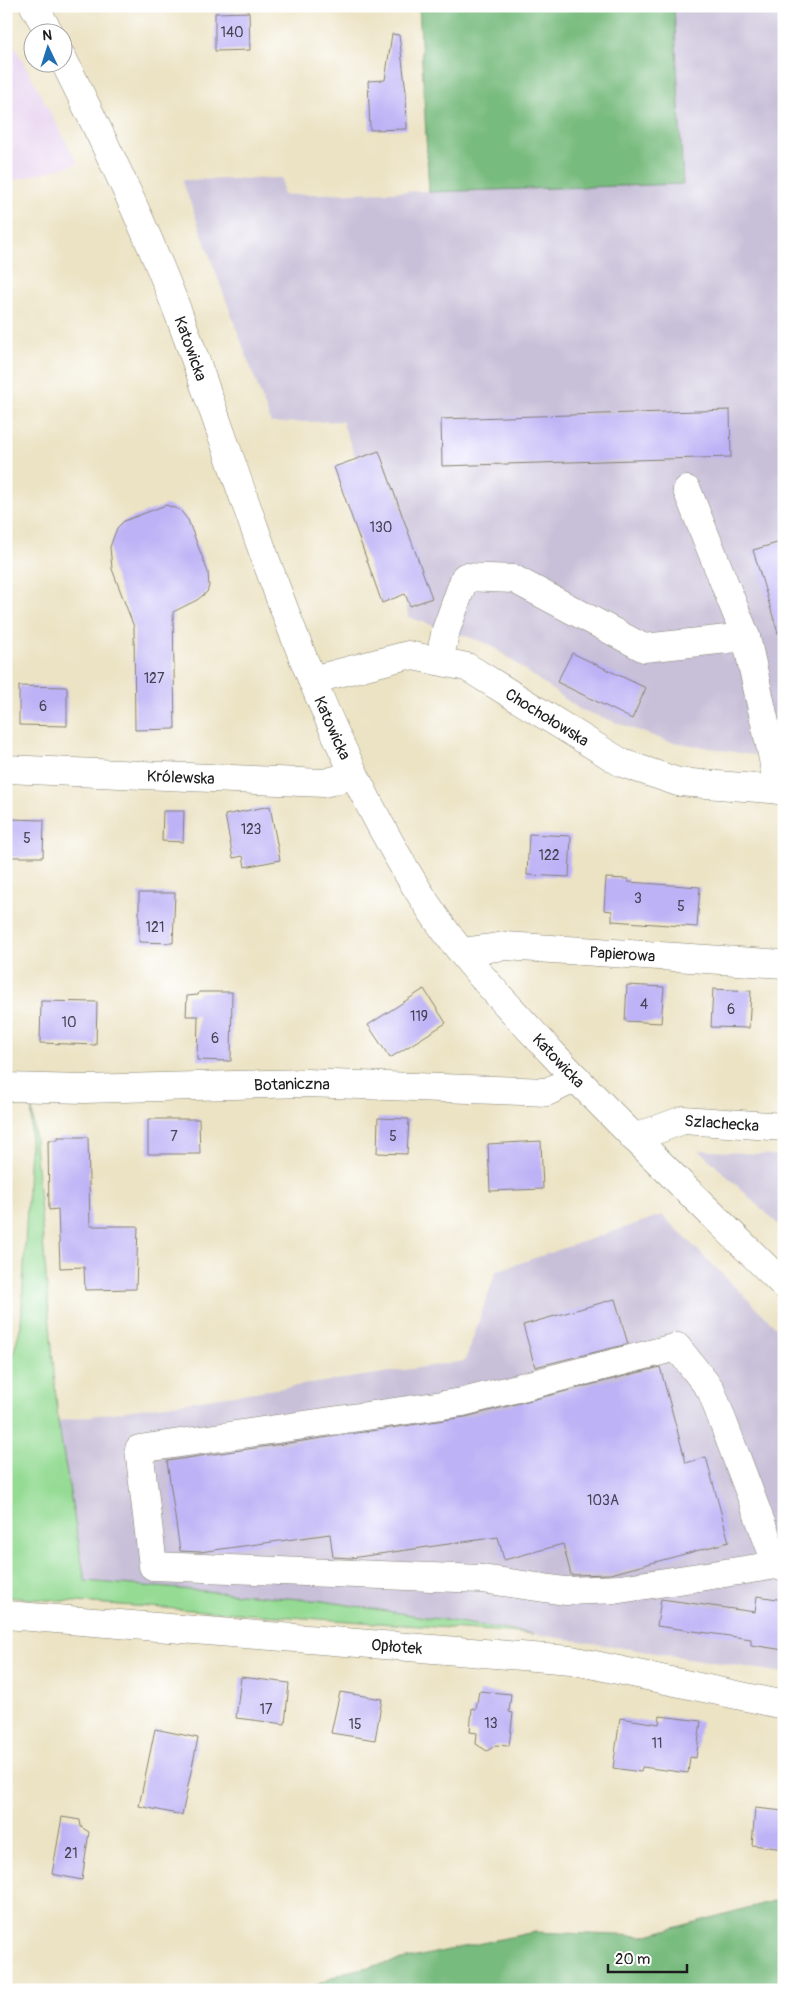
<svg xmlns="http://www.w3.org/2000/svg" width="790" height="1996" viewBox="0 0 790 1996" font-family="Pangolin,sans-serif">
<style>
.built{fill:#e7d2ef}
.industrial{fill:#c8bfd8}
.green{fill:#95db94;stroke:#587c58}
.forest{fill:#78bb7e;stroke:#4a6c4d}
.building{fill:#bdb2f6}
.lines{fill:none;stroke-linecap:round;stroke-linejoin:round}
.minor-casing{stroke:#848070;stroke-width:29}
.minor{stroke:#fff;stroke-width:28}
.labels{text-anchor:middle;stroke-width:5;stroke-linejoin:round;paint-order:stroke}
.number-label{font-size:14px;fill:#444252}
.street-label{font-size:16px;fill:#1c1c1c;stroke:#fff}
</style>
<rect width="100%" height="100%" fill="#fff"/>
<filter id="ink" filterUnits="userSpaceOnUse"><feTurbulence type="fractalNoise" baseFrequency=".02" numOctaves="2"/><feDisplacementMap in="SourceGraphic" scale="10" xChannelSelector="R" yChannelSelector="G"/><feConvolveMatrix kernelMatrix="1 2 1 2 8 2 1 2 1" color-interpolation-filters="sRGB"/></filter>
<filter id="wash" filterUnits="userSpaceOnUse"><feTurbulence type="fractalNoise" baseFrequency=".0096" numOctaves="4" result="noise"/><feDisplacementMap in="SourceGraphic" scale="20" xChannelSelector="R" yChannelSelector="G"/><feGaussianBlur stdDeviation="1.12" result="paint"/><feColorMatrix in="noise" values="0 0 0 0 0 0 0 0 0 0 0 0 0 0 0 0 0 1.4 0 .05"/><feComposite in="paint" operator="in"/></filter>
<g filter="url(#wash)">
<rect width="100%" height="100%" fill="#ece3c4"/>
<polygon class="built" points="12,41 78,164 6,182 6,44"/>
<g class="industrial">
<polygon points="674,6 784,6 784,760 667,741 579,709 489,644 408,617 405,595 382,603 334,467 356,459 342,421 271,423 182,180 282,178 283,195 683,184"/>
<polygon points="699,1150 784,1156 784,1230"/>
<polygon points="662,1215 784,1335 784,1673 323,1601 85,1581 58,1421 465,1361 496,1271"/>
</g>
<polygon class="green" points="32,1106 58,1421 85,1581 323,1601 534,1634 6,1597 6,1381 21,1325"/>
<g class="forest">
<polygon points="419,6 674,6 683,184 429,192"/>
<polygon points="784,1898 784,1990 306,1990 345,1972 534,1932 644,1936"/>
</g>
<g id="blocks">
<g class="building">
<polygon points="249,12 250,50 215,51 215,13"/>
<polygon points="392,34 399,35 406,92 407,129 370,130 368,81 385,80"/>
<polygon points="730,410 731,457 442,466 441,419"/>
<polygon points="379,451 432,598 410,606 405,594 382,603 334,467"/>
<polygon points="166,505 180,510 188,520 208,572 209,586 207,592 197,600 173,612 175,729 135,730 134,627 112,569 110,547 117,528 124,521"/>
<polygon points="784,541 784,632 778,633 753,550"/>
<polygon points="572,653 646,688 632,719 557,682"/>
<polygon points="19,686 67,687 67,726 19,725"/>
<polygon points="270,806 280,860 245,867 243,856 233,858 225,815"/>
<polygon points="163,811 184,811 183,842 162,841"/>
<polygon points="10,819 44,820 43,857 10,857"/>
<polygon points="529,834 571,836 569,877 527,875"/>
<polygon points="606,878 628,879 628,882 700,887 697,927 612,921 612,911 604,910"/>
<polygon points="139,893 175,893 173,943 139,942"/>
<polygon points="627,985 664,987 661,1023 625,1021"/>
<polygon points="424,989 446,1023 390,1058 368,1025"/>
<polygon points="713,989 751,991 749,1028 711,1027"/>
<polygon points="199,992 232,992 231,1061 197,1060 198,1016 186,1016 187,996 198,995"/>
<polygon points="41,1001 97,1002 96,1045 40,1043"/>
<polygon points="378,1118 409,1119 407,1154 377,1153"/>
<polygon points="148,1119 199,1119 200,1154 148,1154"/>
<polygon points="58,1137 88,1137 90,1226 138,1226 136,1289 85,1290 84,1267 60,1268 58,1209 49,1210 48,1140 58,1140"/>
<polygon points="541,1141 543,1189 490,1191 488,1144"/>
<polygon points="615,1299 628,1344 535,1367 523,1325"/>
<polygon points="660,1367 686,1463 706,1457 729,1542 611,1574 571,1575 563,1544 504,1560 498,1537 351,1558 333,1557 330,1534 200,1552 180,1551 167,1461 465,1417"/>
<polygon points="757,1596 784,1600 784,1650 751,1645 751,1639 657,1626 661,1599 755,1612"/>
<polygon points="241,1677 289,1683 285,1724 236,1718"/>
<polygon points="479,1691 511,1694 509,1712 513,1713 509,1746 496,1745 487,1751 476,1744 477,1733 470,1732 472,1708 476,1709"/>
<polygon points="340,1692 382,1699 375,1740 331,1733"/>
<polygon points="660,1716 701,1721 696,1758 690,1757 688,1773 642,1767 641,1772 613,1768 620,1718 659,1724"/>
<polygon points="155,1729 198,1738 182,1815 139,1806"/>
<polygon points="755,1808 784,1811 784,1849 752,1845"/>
<polygon points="62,1817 80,1820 81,1827 89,1832 82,1880 52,1874"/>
</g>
</g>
</g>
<g filter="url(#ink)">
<use href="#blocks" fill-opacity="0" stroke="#848070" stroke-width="1"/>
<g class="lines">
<g class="minor-casing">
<g id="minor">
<polyline points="34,6 49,32"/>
<path id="s1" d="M62,57c47,94 92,187 127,285 69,191 127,390 237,561 35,55 82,103 126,150 75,80 154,155 232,232"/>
<polyline points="687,490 746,637"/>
<polyline points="439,661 446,630 465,577 514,579 644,648 746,637 773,759 777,790"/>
<path id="s2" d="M312,680l96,-25 59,12 155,96 56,19 106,8"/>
<path id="s3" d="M6,769l318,14 30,-8"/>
<path id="s4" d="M462,952l43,-6 279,18"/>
<path id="s5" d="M6,1087l78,2 222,-6 241,9 29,-14"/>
<path id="s6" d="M634,1138l49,-18 101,7"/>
<polyline points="777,1565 711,1390 677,1347 463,1402 139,1449 153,1566 482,1579 565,1591 620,1589 777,1565 784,1568"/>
<path id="s7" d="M6,1615l565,45 213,45"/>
</g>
</g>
<use href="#minor" class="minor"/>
</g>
</g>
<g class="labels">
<g class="number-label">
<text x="232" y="37">140</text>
<text x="381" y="532">130</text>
<text x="154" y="683">127</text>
<text x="43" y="711">6</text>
<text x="251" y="834">123</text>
<text x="27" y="843">5</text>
<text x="549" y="860">122</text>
<text x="638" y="903">3</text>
<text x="681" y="911">5</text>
<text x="155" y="932">121</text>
<text x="644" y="1009">4</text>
<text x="731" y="1014">6</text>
<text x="419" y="1021">119</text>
<text x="69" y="1027">10</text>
<text x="215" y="1043">6</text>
<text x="174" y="1141">7</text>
<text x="393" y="1141">5</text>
<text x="603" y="1505">103A</text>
<text x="266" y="1714">17</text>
<text x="491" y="1728">13</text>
<text x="355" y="1729">15</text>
<text x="657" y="1748">11</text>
<text x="71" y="1858">21</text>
</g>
<g class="street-label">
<text dy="6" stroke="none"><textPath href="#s1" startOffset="319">Katowicka</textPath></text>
<text dy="6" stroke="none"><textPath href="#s2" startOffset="254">Chochołowska</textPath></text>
<text dy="6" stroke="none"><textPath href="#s1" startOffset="724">Katowicka</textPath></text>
<text dy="6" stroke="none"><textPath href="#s3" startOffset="175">Królewska</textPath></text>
<text dy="6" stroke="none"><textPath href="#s4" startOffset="161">Papierowa</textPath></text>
<text dy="6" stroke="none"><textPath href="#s1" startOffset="1129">Katowicka</textPath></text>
<text dy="6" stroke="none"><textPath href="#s5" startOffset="286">Botaniczna</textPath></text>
<text dy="6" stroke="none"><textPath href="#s6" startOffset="91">Szlachecka</textPath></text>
<text dy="6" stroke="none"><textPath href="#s7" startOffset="392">Opłotek</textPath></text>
</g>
</g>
<rect width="790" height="1996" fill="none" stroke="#fff" stroke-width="25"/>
<g transform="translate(48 48) rotate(356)"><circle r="24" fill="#ffffff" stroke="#a4a4a4"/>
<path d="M0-4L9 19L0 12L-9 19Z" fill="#1f6fb2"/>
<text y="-8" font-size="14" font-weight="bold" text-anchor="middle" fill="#1c1c1c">N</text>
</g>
<path d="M608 1964v8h79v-8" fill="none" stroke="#1c1c1c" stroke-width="2.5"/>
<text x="615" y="1964" font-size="15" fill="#1c1c1c" stroke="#ffffff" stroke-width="4" paint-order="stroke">20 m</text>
</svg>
